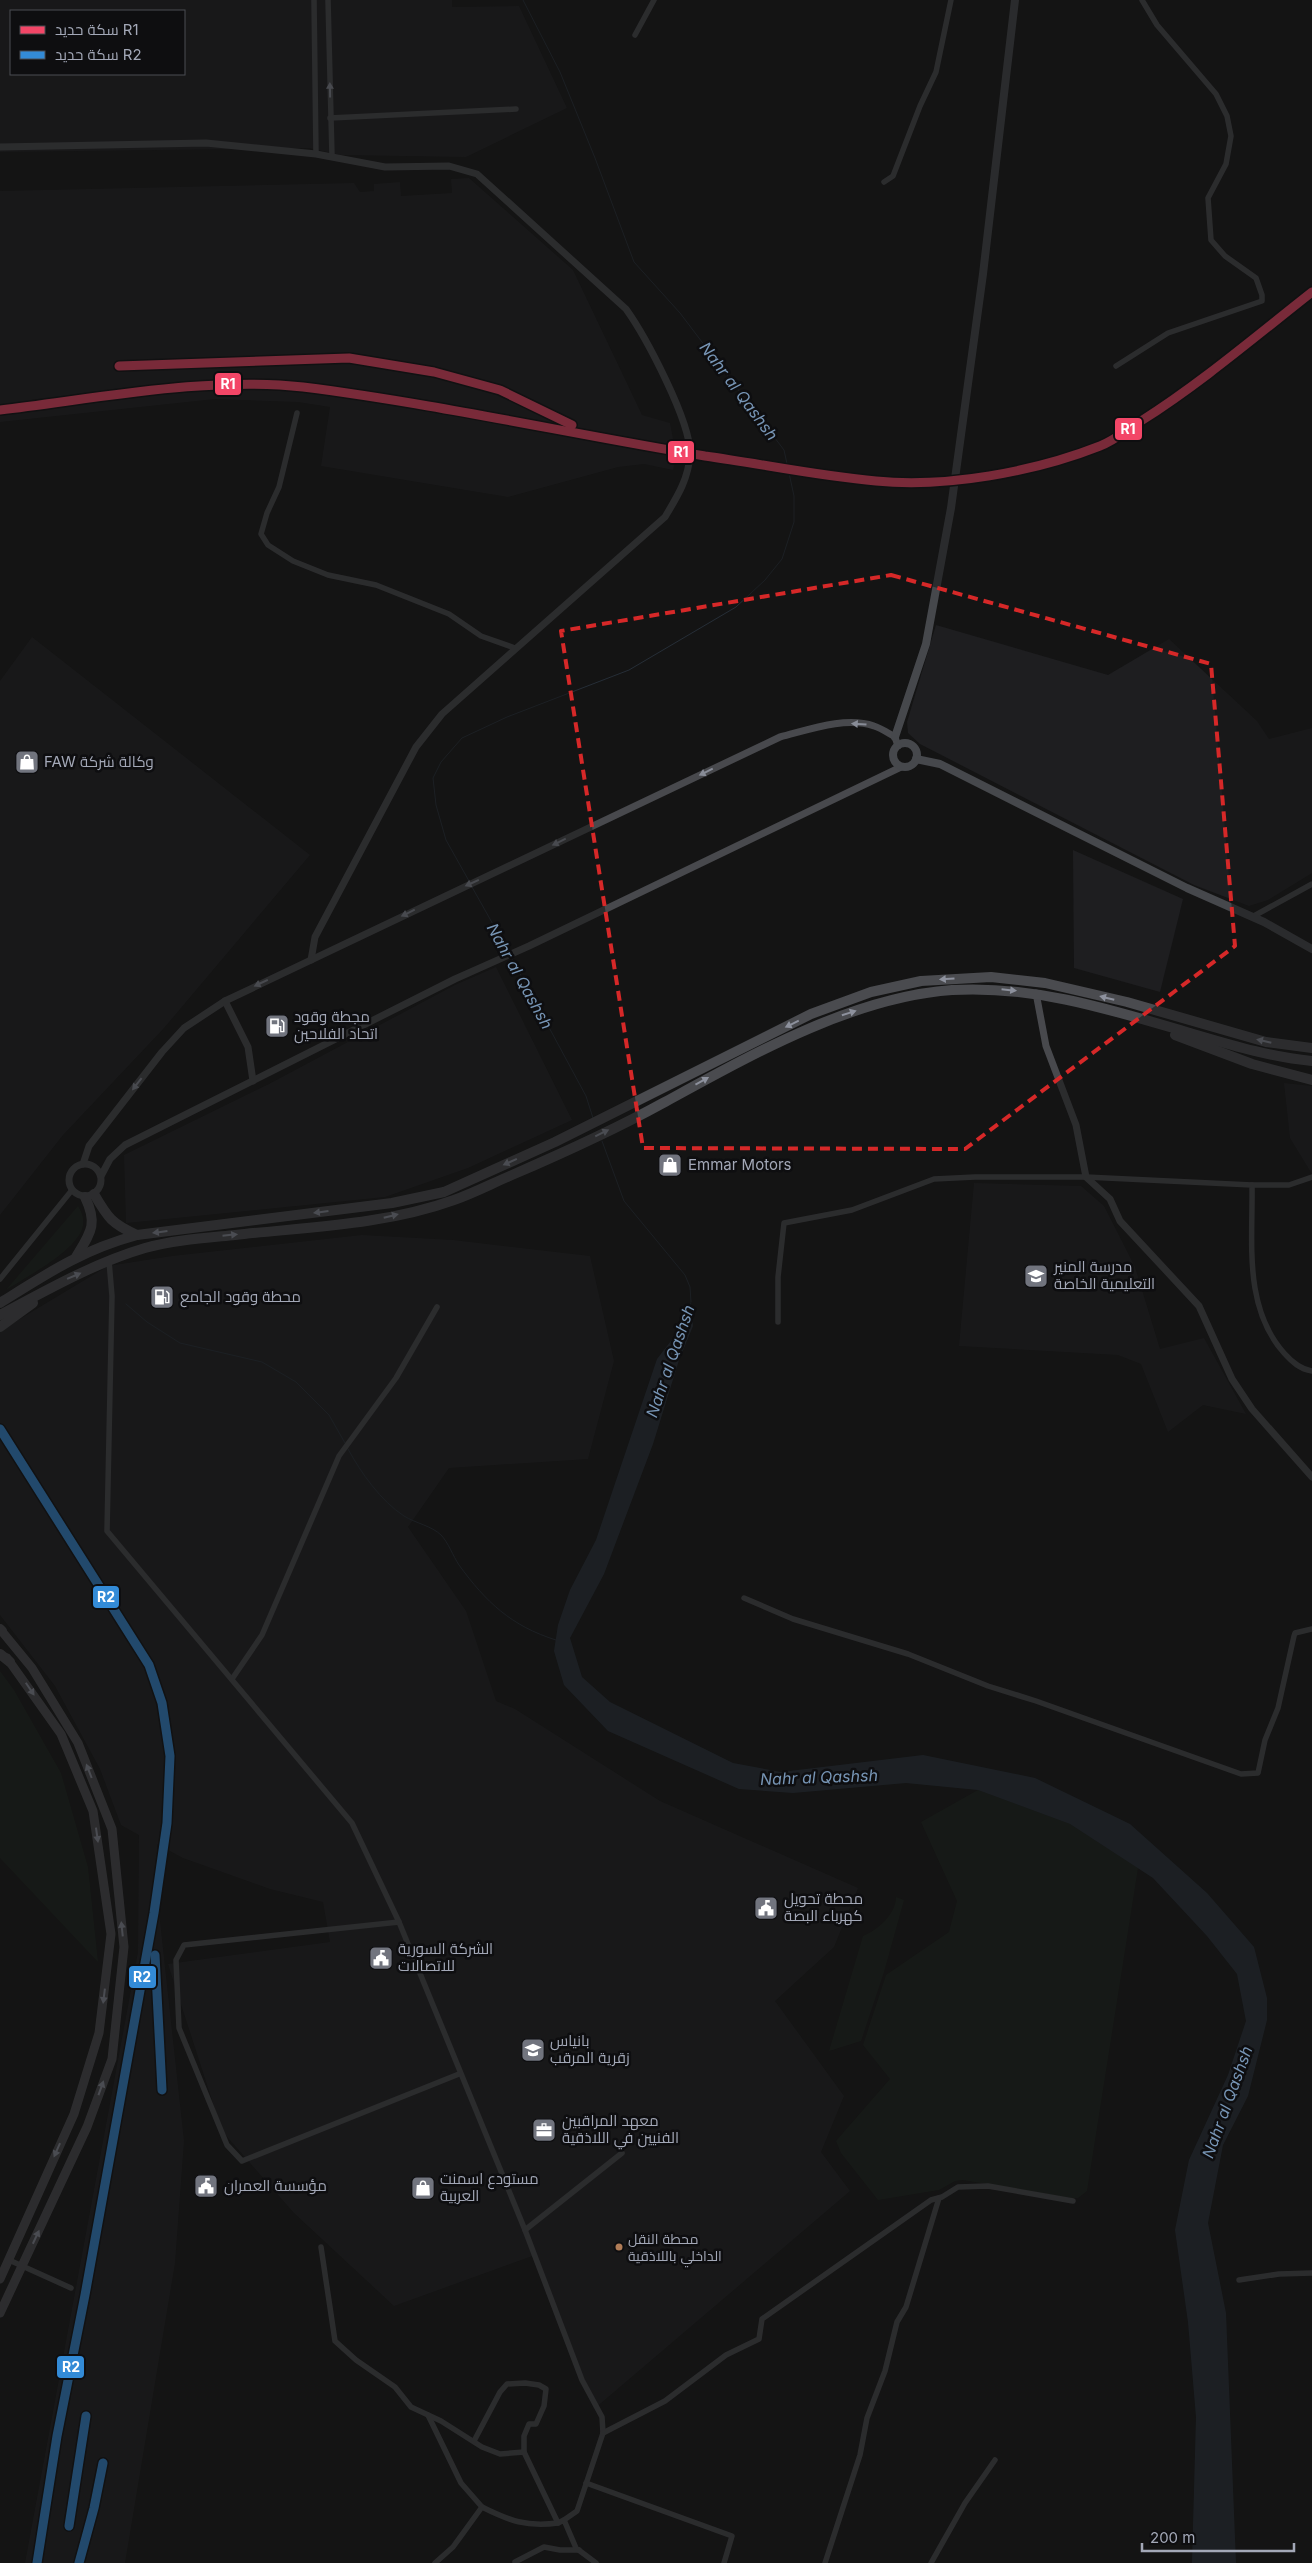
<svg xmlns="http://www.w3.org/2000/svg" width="1312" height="2563" viewBox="0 0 1312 2563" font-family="Inter,Cairo,sans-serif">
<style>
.built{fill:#1e1e20;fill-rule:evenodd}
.green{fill:#1a211b}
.water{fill:#262e37}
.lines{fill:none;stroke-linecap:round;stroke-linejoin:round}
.stream{stroke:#262e37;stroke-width:1}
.minor{stroke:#48494d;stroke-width:5.5}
.tertiary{stroke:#48494d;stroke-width:7}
.secondary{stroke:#46484c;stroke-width:8}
.primary{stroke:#4b4b4f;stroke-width:9}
.motorway{stroke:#4a4b4f;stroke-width:10}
.rail-1-casing{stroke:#0e0e10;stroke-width:12}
.rail-2-casing{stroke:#0e0e10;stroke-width:12}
.rail-1{stroke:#f34667;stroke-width:9}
.rail-2{stroke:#338bd7;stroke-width:9}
.oneway{fill:#888c97}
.oneway2{fill:#8d919d}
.marked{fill:none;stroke:#d62828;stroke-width:4;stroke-dasharray:10 6;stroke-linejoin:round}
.bus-dot{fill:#b07c57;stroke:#0e0e10;stroke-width:2}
.labels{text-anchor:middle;stroke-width:5;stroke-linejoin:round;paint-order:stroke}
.bus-label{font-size:14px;fill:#a3a8b7;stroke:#0e0e10;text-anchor:start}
.poi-label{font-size:15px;fill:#a3a8b7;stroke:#0e0e10;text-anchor:start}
.water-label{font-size:16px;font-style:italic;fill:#7795b5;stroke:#0e0e10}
.line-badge{stroke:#0e0e10;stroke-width:2}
.badge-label{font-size:14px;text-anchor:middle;font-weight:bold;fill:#fff}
</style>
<rect width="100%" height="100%" fill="#141414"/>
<g class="built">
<path d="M0,0h452v7l67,-1 48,102 -101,49 -125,-2 -32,-7 -309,4zM11,11h173v63h-173z"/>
<polygon points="469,178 573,270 642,415 670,423 676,455 673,470 644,464 618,467 508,497 321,466 330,407 298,402 215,399 0,422 0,191 354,183 360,192 374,191 374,184 400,182 401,196 452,193 451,179"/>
<polygon points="936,625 1108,675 1169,639 1257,721 1269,739 1312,728 1312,873 1268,900 1249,906 1194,885 920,744 908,733 907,722"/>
<polygon points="32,637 310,855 164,1028 63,1135 0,1215 0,681"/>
<polygon points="1073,850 1183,899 1160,992 1074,968"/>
<polygon points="496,967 572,1120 468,1168 385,1197 126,1223 124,1155 269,1084 455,985"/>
<polygon points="1284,1083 1312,1086 1312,1174 1290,1138"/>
<polygon points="974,1183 1081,1186 1104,1206 1135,1267 1160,1349 1204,1338 1246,1414 1203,1405 1168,1432 1141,1364 1118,1355 959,1346"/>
<polygon points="362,1235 453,1240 590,1256 614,1361 588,1459 449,1468 408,1527 466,1611 496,1701 515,1709 660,1801 858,1888 834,1947 775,2001 844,2096 821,2152 850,2191 594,2409 535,2255 394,2306 294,2213 222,2131 168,1964 330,1942 323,1902 270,1889 183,1858 157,1844 159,1912 184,2141 175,2263 125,2563 25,2563 138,1952 139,1835 121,1825 100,1769 55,1686 0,1615 0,1331 108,1266 172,1256"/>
</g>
<g class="green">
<path d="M78,1206c4,7 6,11 5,19 -3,24 -57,52 -77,65z"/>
<polygon points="0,1671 14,1690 61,1773 88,1867 98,1962 0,1858"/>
<polygon points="978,1790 1070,1824 1138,1868 1087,2191 1078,2198 1071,2198 963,2180 955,2181 939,2190 878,2200 841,2153 836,2141 890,2079 863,2045 886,1975 949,1932 957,1901 921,1822"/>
<path d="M896,1897l8,3 -20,72 -23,69 -32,10 34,-115c15,-6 33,-22 33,-39z"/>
</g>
<polygon class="water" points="691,1302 693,1326 679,1360 653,1444 604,1574 570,1638 582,1677 610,1702 733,1763 781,1772 923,1755 1035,1778 1130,1824 1207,1893 1254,1947 1267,1998 1267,2020 1248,2096 1223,2145 1208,2223 1226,2313 1236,2563 1192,2563 1196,2417 1188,2322 1175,2230 1189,2160 1228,2075 1246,2021 1237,1974 1207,1936 1153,1878 1070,1824 978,1790 906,1783 793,1793 739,1789 608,1731 564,1685 554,1651 558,1625 570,1590 596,1540 657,1359 674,1337"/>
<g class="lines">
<g class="stream">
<polyline points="469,881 446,840 436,805 433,778 441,762 462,738 507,717 629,670 736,607 765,580 782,559 794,522 794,496 784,450 680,313 634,262 595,158 560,72 523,0"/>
<polyline points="472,887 508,951"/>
<polyline points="511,957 586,1096 593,1118"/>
<polyline points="602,1141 624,1201 685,1275 690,1287 691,1302"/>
<polyline points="126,1304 147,1322 180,1343 262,1362 296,1382 329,1415 345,1443"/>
<path d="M348,1449c13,24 33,52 56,67 11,7 28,10 37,19 7,7 12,21 18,30 27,37 52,61 97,75"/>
</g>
<g class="minor">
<polyline points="314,0 316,154"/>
<polyline points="328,0 332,156"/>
<polyline points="635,35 654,0"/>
<polyline points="330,118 516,109"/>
<polyline points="884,182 893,176 920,106 936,72 951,0"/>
<polyline points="1116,366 1168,333 1262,301 1262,295 1256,278 1225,256 1211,240 1208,198 1226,164 1231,136 1227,116 1216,94 1157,25 1142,0"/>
<polyline points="297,413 279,487 267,513 261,534 268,545 293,561 328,575 376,585 449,614 481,636 515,648"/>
<polyline points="1252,917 1312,884"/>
<polyline points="1252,1185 1289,1185 1312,1177"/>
<polyline points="109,1261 112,1296 107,1531 352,1823 399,1922 525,2230 582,2380 602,2417 603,2433 577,2511 564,2520"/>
<polyline points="0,1279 72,1190"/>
<path d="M778,1322v-45l6,-54 68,-13 82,-31 41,-2h111l166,8c1,56 -9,122 32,168 8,9 16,16 28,18"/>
<polyline points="744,1598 793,1619 908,1654 988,1686 1036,1701 1241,1774 1258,1773 1265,1740 1278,1708 1294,1636 1295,1633 1312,1629"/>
<polyline points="232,1679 262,1635 339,1456 396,1378 437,1307"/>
<polyline points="399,1922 184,1945 176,1960 179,2028 227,2145 242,2161 459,2074"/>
<polyline points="525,2230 622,2153"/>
<polyline points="321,2247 335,2341 356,2360 395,2387 411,2407 441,2421 482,2447 500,2454 524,2452 558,2523 564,2520 576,2548 596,2563"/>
<polyline points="9,2260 71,2288"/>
<polyline points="1239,2280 1279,2274 1312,2273"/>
<polyline points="428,2415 461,2483 482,2507"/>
<polyline points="603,2433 665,2401 726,2355 759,2339 762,2319 931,2200 942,2197 958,2187 988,2186 1073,2201"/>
<polyline points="474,2441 500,2392 507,2384 525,2383 539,2385 546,2389 544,2406 536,2424 529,2424 524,2436 524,2452"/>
<polyline points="586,2483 732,2536 724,2563"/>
<polyline points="515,2562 544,2547 560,2550 579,2550"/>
<path d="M435,2563l18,-16 29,-40c28,14 44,20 76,16"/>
<polyline points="825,2563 860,2455 867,2418 885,2371 897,2322 906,2307 939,2198"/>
<polyline points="931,2563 965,2503 995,2460"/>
</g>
<g class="tertiary">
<path d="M0,147l206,-4 110,11 69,13 64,-1 28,8 149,135c20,28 65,113 64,145 -1,24 -13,43 -25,63l-223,197 -26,33 -101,190 -4,23"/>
<polyline points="1036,993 1046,1046 1076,1125 1086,1177 1110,1199 1120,1221 1199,1306 1232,1379 1252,1409 1312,1477"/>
<polyline points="225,1001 248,1047 253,1081"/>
<circle cx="85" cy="1180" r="16"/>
<path d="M83,1164l6,-18 73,-94 22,-24 41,-27 555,-264c28,-7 65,-21 94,-11 7,2 14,7 21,11l3,9"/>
<polyline points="101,1176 110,1159 125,1145 455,979 529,946 901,767"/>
</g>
<g class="secondary">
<polyline points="895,737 926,644 951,508 983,274 1015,0"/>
<circle cx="905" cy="755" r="12"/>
<polyline points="916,759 940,764 1187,888 1264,922 1312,949"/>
</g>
<g class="primary">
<polyline points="0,1629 32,1668 78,1743 112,1829 124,1947 112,2059 87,2127 0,2313"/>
<polyline points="0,2279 74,2114 99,2033 111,1934 93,1811 61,1734 7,1658"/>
</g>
<g class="motorway">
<polyline points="1175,1035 1252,1064 1312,1080"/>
<path d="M94,1194c14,24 18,30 43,41"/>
<path d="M76,1257c15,-25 22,-33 9,-60"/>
<path d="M0,1303c48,-30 82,-53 137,-68l255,-32 52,-11 111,-50 256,-128 60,-22 50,-11 70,-4 54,6 82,19 139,40 46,6"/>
<path d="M0,1315c47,-25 94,-52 145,-67 29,-8 60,-10 90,-13 72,-8 150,-10 219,-35 20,-7 39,-17 58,-25 51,-22 102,-45 151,-72 86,-47 189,-106 289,-113 82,-5 160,20 238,43 41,12 80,24 122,28"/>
<polyline points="0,1327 33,1303"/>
<polyline points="0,1629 2,1631"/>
<polyline points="0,1654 10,1662"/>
</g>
<g class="rail-1-casing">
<g id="rail-1">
<polyline points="119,366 349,358 434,372 500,390 572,425"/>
<path d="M0,410c94,-11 209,-34 303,-23 135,17 268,47 402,69 57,8 114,20 171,25 70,7 158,-9 224,-35 14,-5 28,-17 41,-25 60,-38 115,-85 171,-129"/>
</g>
</g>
<g class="rail-2-casing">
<g id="rail-2">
<polyline points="0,1429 149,1665 162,1703 170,1756 167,1823 154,1913 85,2295 57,2436 37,2563"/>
<polyline points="155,1955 162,2090"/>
<polyline points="69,2526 86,2416"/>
<polyline points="79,2563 94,2508 103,2463"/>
</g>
</g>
<use href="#rail-1" class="rail-1"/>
<use href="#rail-2" class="rail-2"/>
</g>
<defs><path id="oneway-solid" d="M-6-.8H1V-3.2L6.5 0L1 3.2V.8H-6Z" transform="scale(1.25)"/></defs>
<g class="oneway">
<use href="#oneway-solid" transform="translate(330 90) rotate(-91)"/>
<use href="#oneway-solid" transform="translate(859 724) rotate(-176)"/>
<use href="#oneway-solid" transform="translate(706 772) rotate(154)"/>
<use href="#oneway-solid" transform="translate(559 842) rotate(154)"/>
<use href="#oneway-solid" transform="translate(472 883) rotate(156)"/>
<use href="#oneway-solid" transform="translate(408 913) rotate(154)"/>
<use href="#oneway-solid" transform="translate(261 983) rotate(155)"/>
<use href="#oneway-solid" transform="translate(137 1084) rotate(128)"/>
</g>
<g class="oneway2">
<use href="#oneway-solid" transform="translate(947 979) rotate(176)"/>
<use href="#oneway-solid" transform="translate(1009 990) rotate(6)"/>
<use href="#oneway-solid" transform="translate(1107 998) rotate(-166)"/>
<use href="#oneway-solid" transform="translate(849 1013) rotate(-18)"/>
<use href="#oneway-solid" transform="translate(792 1024) rotate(154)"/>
<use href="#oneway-solid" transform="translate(1264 1041) rotate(-167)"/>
<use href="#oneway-solid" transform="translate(702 1081) rotate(-29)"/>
<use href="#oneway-solid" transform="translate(602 1133) rotate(-26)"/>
<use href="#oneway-solid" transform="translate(510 1162) rotate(156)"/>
<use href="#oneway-solid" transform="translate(321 1212) rotate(173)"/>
<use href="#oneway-solid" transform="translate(391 1216) rotate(-14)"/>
<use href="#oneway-solid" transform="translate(160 1232) rotate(173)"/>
<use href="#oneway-solid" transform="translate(230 1235) rotate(-6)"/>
<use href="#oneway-solid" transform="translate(74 1276) rotate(-23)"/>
<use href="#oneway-solid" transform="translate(30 1689) rotate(56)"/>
<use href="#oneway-solid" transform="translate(89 1771) rotate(-111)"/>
<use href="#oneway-solid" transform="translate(97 1835) rotate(82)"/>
<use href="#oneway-solid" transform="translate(122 1929) rotate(-96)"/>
<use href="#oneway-solid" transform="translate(104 1996) rotate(97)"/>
<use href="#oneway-solid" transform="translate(101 2088) rotate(-70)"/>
<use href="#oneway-solid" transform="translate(57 2150) rotate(114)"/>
<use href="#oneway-solid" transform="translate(36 2237) rotate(-65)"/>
</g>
<path d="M0 0H1312V2563H0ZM891,575l320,89 24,282 -270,203 -322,-1 -82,-517z" fill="#141414" fill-opacity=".55" fill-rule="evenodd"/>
<path class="marked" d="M891,575l320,89 24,282 -270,203 -322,-1 -82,-517z"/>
<defs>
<g id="shop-square" transform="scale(1.25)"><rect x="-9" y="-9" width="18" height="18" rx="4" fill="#71747e" stroke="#0e0e10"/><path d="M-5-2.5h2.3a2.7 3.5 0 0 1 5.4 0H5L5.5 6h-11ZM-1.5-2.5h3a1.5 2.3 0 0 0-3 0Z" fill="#fff"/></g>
<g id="fuel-square" transform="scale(1.25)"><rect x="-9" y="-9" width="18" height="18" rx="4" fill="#71747e" stroke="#0e0e10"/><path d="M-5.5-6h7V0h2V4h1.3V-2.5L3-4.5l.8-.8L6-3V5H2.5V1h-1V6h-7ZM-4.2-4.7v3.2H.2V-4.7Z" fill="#fff"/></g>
<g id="school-square" transform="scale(1.25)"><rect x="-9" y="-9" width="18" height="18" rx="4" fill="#71747e" stroke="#0e0e10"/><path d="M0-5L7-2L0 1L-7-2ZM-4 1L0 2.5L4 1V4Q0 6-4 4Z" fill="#fff"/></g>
<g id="civic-square" transform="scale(1.25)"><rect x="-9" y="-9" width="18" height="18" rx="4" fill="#71747e" stroke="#0e0e10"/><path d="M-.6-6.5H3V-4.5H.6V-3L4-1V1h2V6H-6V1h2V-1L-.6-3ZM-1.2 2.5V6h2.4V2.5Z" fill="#fff"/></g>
<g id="office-square" transform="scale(1.25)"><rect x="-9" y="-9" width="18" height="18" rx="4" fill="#71747e" stroke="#0e0e10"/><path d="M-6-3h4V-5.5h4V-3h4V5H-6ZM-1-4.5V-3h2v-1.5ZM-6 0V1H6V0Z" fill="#fff"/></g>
</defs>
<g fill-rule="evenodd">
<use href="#shop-square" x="27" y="762"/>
<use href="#fuel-square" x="277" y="1026"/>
<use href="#shop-square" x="670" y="1165"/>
<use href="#school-square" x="1036" y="1276"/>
<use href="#fuel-square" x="162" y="1297"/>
<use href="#civic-square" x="766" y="1908"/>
<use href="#civic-square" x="381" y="1958"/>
<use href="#school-square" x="533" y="2050"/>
<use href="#office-square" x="544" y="2130"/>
<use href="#civic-square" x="206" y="2186"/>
<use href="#shop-square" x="423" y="2188"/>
</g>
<circle class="bus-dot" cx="619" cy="2247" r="4.5"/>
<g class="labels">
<g class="bus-label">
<text x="628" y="2244">محطة النقل<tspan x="628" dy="17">الداخلي باللاذقية</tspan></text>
</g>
<g class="poi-label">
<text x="44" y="767">FAW وكالة شركة</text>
<text x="294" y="1022">مجطة وقود<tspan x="294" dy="17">اتحاد الفلاحين</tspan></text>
<text x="688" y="1170">Emmar Motors</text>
<text x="1054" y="1272">مدرسة المنير<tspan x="1054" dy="17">التعليمية الخاصة</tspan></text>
<text x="180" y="1302">محطة وقود الجامع</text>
<text x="784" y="1904">محطة تحويل<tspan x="784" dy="17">كهرباء البصة</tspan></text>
<text x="398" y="1954">الشركة السورية<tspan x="398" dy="17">للاتصالات</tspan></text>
<text x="550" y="2046">بانياس<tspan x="550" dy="17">زقرية المرقب</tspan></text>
<text x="562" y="2126">معهد المراقبين<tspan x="562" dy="17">الفنيين في اللاذقية</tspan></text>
<text x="440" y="2184">مستودع اسمنت<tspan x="440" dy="17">العربية</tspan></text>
<text x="224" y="2191">مؤسسة العمران</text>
</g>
<g class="water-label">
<text transform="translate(739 391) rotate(53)" y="6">Nahr al Qashsh</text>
<text transform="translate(520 976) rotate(61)" y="6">Nahr al Qashsh</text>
<text transform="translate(670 1361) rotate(-71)" y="6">Nahr al Qashsh</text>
<text transform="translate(819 1777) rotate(-2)" y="6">Nahr al Qashsh</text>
<text transform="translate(1227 2102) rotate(-70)" y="6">Nahr al Qashsh</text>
</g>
</g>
<g class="line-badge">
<rect x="214" y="372" width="28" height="24" rx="5" fill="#f34667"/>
<rect x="1114" y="417" width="29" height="24" rx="5" fill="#f34667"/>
<rect x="667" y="440" width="28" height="24" rx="5" fill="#f34667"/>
<rect x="92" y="1585" width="28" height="24" rx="5" fill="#338bd7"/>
<rect x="128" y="1965" width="29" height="24" rx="5" fill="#338bd7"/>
<rect x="56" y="2355" width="29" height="24" rx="5" fill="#338bd7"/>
</g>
<g class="badge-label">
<text x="228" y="389">R1</text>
<text x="1128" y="434">R1</text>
<text x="681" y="457">R1</text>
<text x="106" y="1602">R2</text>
<text x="142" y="1982">R2</text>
<text x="71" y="2372">R2</text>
</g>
<rect x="10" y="10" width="175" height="65" fill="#0e0e10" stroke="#4a4c53"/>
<rect x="20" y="26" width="25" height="8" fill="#f34667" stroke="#4a4c53"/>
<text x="55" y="35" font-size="15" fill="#a3a8b7">سكة حديد R1</text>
<rect x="20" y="51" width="25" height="8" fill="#338bd7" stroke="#4a4c53"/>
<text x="55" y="60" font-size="15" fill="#a3a8b7">سكة حديد R2</text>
<path d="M1142 2543v8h152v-8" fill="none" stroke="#a3a8b7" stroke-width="2.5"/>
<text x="1150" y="2543" font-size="15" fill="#a3a8b7" stroke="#0e0e10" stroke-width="4" paint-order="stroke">200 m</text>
</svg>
